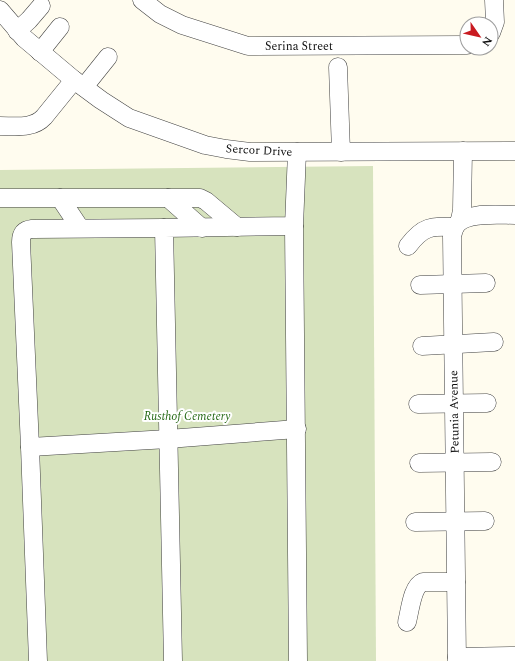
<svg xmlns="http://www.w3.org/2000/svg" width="515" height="661" viewBox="0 0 515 661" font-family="Spectral,serif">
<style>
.cemetery{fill:#d7e3be}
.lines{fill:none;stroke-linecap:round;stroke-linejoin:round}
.minor-casing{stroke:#414141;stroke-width:19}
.minor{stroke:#fff;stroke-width:18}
.labels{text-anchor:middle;stroke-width:4;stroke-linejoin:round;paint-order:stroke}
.street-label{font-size:12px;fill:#0e0e0e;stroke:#fff}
.park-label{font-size:12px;font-style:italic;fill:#296b19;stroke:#fff}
</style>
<rect width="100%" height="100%" fill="#fffcef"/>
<polygon class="cemetery" points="373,166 376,661 0,661 0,170"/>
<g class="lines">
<g class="minor-casing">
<g id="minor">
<polyline points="142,0 160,14 182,25 248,46 467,45"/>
<polyline points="0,10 24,38 74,80 101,100 129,118 205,145 226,149 250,152 515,151"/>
<polyline points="17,31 29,20 41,6"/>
<polyline points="491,33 495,22 494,0"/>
<polyline points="40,52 60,27"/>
<polyline points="338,67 341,152"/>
<polyline points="84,87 108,57"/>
<path d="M0,126c16,0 33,3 44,-9l30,-37"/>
<polyline points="0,198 200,198 206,201 237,227"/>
<polyline points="60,198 80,228"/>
<polyline points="168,198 202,228"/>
<polyline points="460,220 462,210 463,151"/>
<polyline points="294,226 298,661"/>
<path d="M408,246c15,-20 23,-20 47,-19"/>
<polyline points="420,285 486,283"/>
<polyline points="422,346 494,342"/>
<polyline points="418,404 487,403"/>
<path d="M30,447l-9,-205c0,-8 3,-12 11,-13l132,-1"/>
<polyline points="419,463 492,462"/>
<polyline points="415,522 485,521"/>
<path d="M407,622c3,-11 5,-36 16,-40h33"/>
<polyline points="457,657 515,656"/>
<polyline points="38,661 30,447 168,439 297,429"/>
<polyline points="173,661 164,228 294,226 297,152"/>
<path d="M457,661l-5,-425c1,-3 2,-7 3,-9 8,-16 44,-12 60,-12"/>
</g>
</g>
<use href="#minor" class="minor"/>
</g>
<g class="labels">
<g class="street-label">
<text x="299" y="50">Serina Street</text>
<text transform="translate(259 150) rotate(3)" y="4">Sercor Drive</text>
<text transform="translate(454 412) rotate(-91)" y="4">Petunia Avenue</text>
</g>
<g class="park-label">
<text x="187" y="420">Rusthof Cemetery</text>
</g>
</g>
<g transform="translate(479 36) rotate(124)"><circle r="19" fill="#ffffff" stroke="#9f9f9f"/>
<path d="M0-3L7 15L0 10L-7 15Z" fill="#c91b21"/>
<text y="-6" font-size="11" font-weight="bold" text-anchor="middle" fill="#0e0e0e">N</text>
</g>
</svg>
